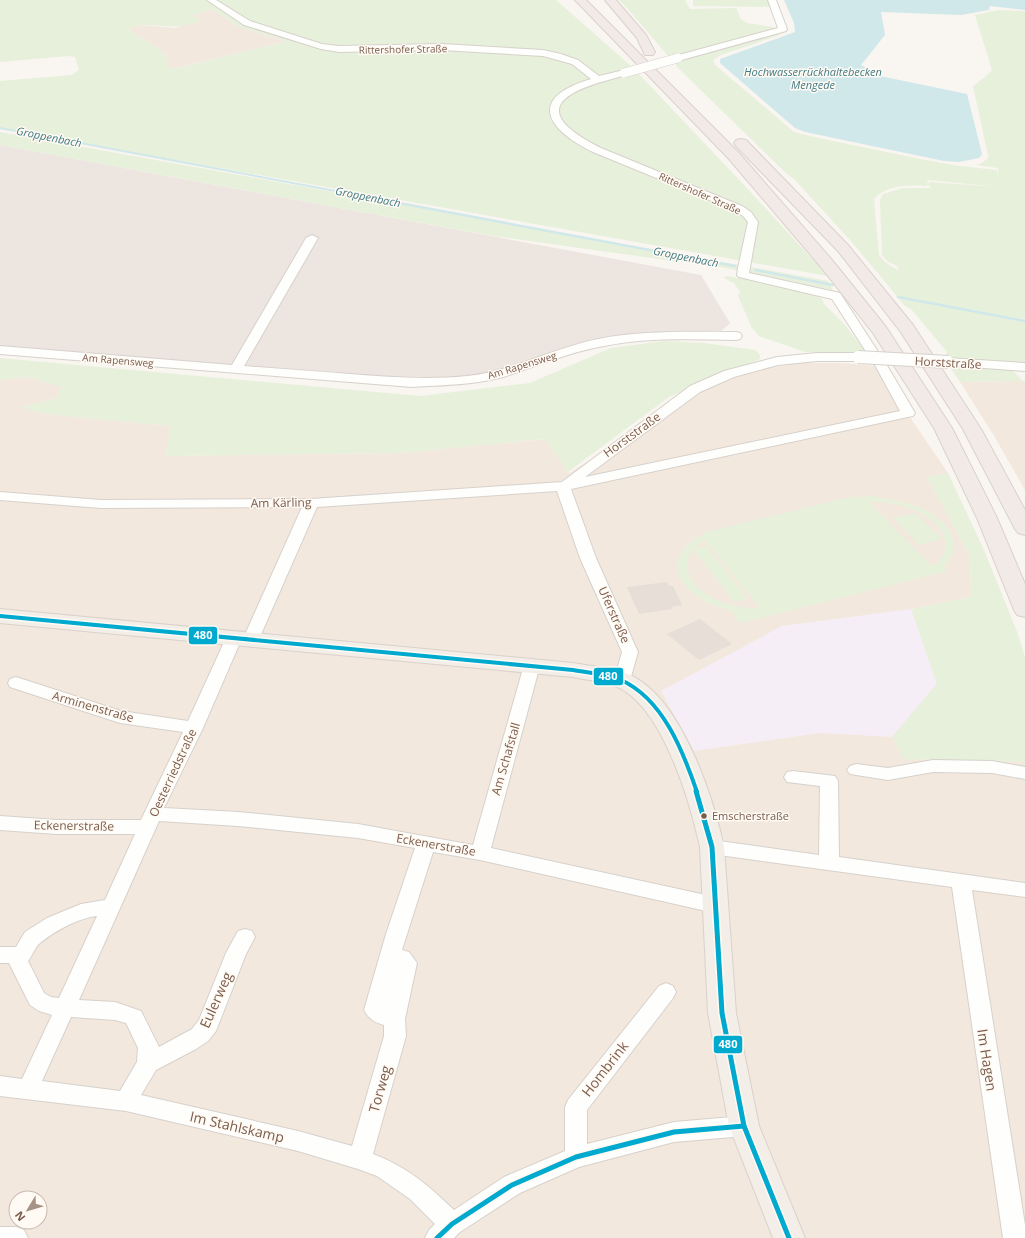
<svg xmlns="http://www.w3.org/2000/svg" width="1025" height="1238" viewBox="0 0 1025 1238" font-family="'Open Sans',sans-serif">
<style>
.residential{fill:#f2e8de;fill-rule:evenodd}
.industrial{fill:#ede5e0}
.education{fill:#f6eef6}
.green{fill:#e7f0db;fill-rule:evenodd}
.water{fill:#d0e8ea}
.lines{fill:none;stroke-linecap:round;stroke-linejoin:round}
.stream-far1{stroke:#d0e8ea;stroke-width:2}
.stream{stroke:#d0e8ea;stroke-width:2.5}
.building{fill:#e6ded7}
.minor-casing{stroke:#d7d1cb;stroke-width:2}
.major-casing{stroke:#dad1cc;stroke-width:2}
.highway-casing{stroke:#dad1cc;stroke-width:2}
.minor{fill:#fefefd;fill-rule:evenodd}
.major{fill:#f3eee8;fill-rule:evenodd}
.highway{fill:#f2eae7;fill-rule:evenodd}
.minor-bridge-far1-casing{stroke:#d7d1cb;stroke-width:10;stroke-linecap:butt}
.minor-bridge-casing{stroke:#d7d1cb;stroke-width:14;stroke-linecap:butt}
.minor-bridge-far1{stroke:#fefefd;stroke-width:9}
.minor-bridge{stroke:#fefefd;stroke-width:12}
.bus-1-far1-casing{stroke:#fffaf3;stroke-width:7}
.bus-1-casing{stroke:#fffaf3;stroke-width:8}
.bus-1-far1{stroke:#00a9ce;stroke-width:4}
.bus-1{stroke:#00a9ce;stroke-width:5}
.bus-dot{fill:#7a5c4d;stroke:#fffaf3;stroke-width:1.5}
.labels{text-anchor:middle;stroke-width:3;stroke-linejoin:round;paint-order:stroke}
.far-street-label{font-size:10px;fill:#7a5c4d;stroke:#fffaf3}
.far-water-label{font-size:11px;font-style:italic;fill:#437c86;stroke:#fffaf3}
.bus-label{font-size:11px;fill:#7a5c4d;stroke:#fffaf3;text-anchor:start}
.street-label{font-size:12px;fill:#7a5c4d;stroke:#fffaf3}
.near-street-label{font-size:14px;fill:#7a5c4d;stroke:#fffaf3}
.line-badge{stroke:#fffaf3;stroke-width:1.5}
.badge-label{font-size:11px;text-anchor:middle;font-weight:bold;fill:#fff}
</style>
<rect width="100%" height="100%" fill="#f9f5f0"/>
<g class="residential">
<polygon points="210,10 215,11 239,27 283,40 284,42 173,69 168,66 165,53 129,30 132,27 141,25 175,28 200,20 192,15"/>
<path d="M800,363h41l34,3 73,107 -21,4 43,79 1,41 -60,12 26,75 -33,75 121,3v476h-1025v-858l29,-3 33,10 -5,11 -35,9 24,7 126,12 -6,30 234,-3 146,-14 23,34 115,-72 35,-19 39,-12zM16,1198h24v24h-24z"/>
<polygon points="1025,381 1025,490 993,434 960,382"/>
</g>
<polygon class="industrial" points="0,145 701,275 730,323 715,337 673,335 598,343 498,374 436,382 0,350"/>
<polygon class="education" points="911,609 937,684 892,737 820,733 694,751 661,691 782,626"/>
<g class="green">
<path d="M0,0h556l75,66 -7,3 12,2 108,114 84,91 -828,-147v-48l72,-6 7,-5 -4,-13 -7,-1 -68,6zM210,10l5,1 24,16 44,13 1,2 -110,27 -6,-3 -3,-13 -36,-23c13,-13 51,5 71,-10l-7,-5z"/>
<path d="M619,0h66l5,9 46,-1 5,11 6,4 26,4 -1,4 8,2v2l-59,20 -8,5 2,5 79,67 20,5 106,22 39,7 38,4 1,8v-10l-22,-3 6,-2 6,-5v-3l-15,-69 12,-9 7,-7 -17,-55 24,-5 26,1v307h-5l5,1v45l-80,-5 2,-7 -36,-43 -6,-3 -54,-65 -58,-63 -5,-3 -112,-109 1,-6 -8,-3 -42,-49zM928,180l71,7 -70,-5 -1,3 3,3h-28l-20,6 -3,6 2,55 5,6 10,5 2,5 -14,-9 -6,-7 -5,-56c12,-14 35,-14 53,-13z"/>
<polygon points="693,0 770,0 773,7 693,6"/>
<polygon points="0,132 828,281 833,290 701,263 673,261 493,236 0,145"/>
<path d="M725,276c28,4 72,9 97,23l2,5 20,20 23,29 -62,-1 -46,-16 -7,-8 -14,-32 2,-4 -6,-9 -10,-5z"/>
<polygon points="664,341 704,343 755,350 760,355 760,359 669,397 568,472 545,439 400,453 166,456 171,426 46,414 21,407 57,398 62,387 29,377 0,380 0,358 420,396 530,383 611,348"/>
<polygon points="950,367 1011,369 1023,381 960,382"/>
<polygon points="948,473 984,550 1018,634 1025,657 1025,762 904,759 892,737 937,684 911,609 971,597 970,556 927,477"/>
<path d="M870,496c14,2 27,4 40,8 29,9 61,34 34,64l3,3 -207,52c-3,-4 -6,-10 -10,-12 -3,-2 -8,-3 -12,-4 -17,-6 -44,-23 -40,-45 3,-16 15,-23 29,-30l138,-34zM869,502c25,-3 81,14 76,47 -1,8 -6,13 -13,17zM705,540l55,68c-12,0 -23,-1 -34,-5 -23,-6 -51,-28 -33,-54l41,53 14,-3 -42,-53 -13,3z"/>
<polygon points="915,513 942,539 919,545 893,518"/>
</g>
<polygon class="water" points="784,0 1025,0 1025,10 990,6 989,10 961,15 881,12 885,35 861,65 880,76 967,94 982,154 979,158 959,162 944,161 805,132 795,128 720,63 720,59 795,32 794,23"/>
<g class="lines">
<polyline class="stream-far1" points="0,128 362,196"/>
<g class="stream">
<polyline points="356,195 735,266"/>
<polyline points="755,270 833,285"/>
<polyline points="898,297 1025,321"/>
</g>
</g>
<g class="building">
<polygon points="667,582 669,586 673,586 682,605 671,607 672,609 639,614 627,587"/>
<polygon points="700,619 732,644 699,660 667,634"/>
</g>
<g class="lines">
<g class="minor-casing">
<g id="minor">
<path d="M207,0h9l34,21 72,23 17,2 103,-2 101,6 18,4 17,6 21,16 25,-6 3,1 1,2 -1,2c-54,13 -108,32 -26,73l141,58 9,6 7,10 -9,51 91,20 48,74 27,46 -2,3 -5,1 -337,72 25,69 42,94 -8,28 -2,4 -6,2 -6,-2 -2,-4 8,-28 -42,-94 -23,-67 -240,16 -58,132 -2,4 -6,1 -6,-1 -2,-4 59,-132 -201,1 -101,-8v-8l101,8 210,-1 251,-17 128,-96 34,-15 53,-14 40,-4h41l4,1 2,3 -2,3 -4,1h-41l-39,4 -44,12 -34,15 -115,85 315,-66 -24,-44 -44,-68 -93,-22 -2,-2 1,-7 10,-46 -5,-6 -9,-6 -141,-58c-47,-23 -66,-54 -2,-73l-19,-15 -29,-8 -101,-6 -103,2 -18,-3 -77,-24z"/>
<polygon points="768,0 776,0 787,29 786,31 678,61 674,58 675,56 778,28"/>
<path d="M312,235l6,3 -74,128c35,3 70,5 106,8 39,3 78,6 117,2 43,-4 87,-28 131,-37 45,-9 92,-7 138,-7l4,1 2,3 -2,3 -4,1c-46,-1 -92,-3 -137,7 -33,6 -64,20 -96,30 -30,8 -61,8 -91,10l-412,-33v-8l232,19 74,-127z"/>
<polygon points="948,358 1025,363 1025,371 944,365 942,362 944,359"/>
<path d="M234,633l6,1 2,4 -39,90 -39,80 74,4 120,12 115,21 51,-180 2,-4 6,-1 6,1 2,4 -49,183 224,49 7,3 3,5 -3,5 -7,3 -235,-53 -47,-8 -31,98 7,2 8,11 -12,56 1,17 -33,118c34,13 55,31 81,56l50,-33 61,-26v-44l3,-7 91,-114 7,-3 7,3 3,6 -3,6 -86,112v34l87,-22 70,-6 8,3 3,7 -3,7 -8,3 -70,6 -95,25 -59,26 -60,39 -6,6h-29l4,-8 6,-6 -25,-25 -33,-23 -19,-7 -60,-18 -172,-40 -126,-15v-20l22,3 30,-64 -13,-4 -9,-6 -21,-42h-9v-16h16l9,-15 22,-14 34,-14 24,-4 30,-66h-78l-57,-4v-14l57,4h84l42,-88 -63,-9 -110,-36 -2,-4 2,-4 6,-2 105,34 67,10 38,-83 2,-4zM159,821l79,5 120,12 57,10 -29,86 -22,76c5,9 10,12 20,15v11l-32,110 -54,-15 -157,-36 15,-25 40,-21 12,-8 8,-10 30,-77 9,-17 -3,-6 -7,-2 -7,2 -12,22 -27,67 -7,9 -33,18 -18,-36 -26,-9 -36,-2zM97,916l-38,82 -8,-1 -7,-4 -16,-32c4,-5 7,-14 12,-18 15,-12 38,-25 57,-27zM71,1017l44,3 11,3 12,25 -1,14 -17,29 -78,-10z"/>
<polygon points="933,760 992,761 1025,767 1025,779 992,773 933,772 888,780 850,774 847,770 850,766 856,764 888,768"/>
<polygon points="793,771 835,776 838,781 839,857 1025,883 1025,897 972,890 1025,1225 1025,1238 1003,1238 952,887 712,854 705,852 703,847 705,842 712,840 819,855 820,786 787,782 784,777 787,772"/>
<polygon points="0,1227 16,1227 24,1230 28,1238 0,1238"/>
</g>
</g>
<g class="major-casing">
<path id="major" d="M0,609l573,54c16,3 42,5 57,12 51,23 83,121 94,172l12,166 23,113 46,112h-32l-44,-112 -21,-113 -8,-166c-10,-45 -38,-143 -85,-161 -13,-5 -29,-6 -42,-9l-573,-54z"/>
</g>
<g class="highway-casing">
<g id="highway">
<polygon points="575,0 586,0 739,153 832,260 886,327 952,428 997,518 1025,584 1025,617 1017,615 1014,610 977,518 934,428 873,333 820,266 729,159"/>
<polygon points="605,0 616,0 646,35 655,52 653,55 645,55 637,38"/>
<polygon points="741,139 746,140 848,245 913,325 981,429 1025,510 1025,535 1018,533 1015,529 963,429 900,331 838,251 736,146 734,143 736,140"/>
</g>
</g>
<use href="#minor" class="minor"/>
<use href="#major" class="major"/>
<use href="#highway" class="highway"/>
<g class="minor-bridge-far1-casing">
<polyline id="minor-bridge-far1" points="624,73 678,58"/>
</g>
<g class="minor-bridge-casing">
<polyline id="minor-bridge" points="858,357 948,362"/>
</g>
<use href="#minor-bridge-far1" class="minor-bridge-far1"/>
<use href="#minor-bridge" class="minor-bridge"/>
<g class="bus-1-far1-casing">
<path id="bus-1-far1" d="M0,616l573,54c16,3 34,4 48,10 42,19 62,71 76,112"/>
</g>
<g class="bus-1-casing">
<g id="bus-1">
<polyline points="696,791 712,847 722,1013 744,1126 789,1238"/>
<polyline points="437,1238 452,1224 512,1185 576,1157 674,1132 744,1126"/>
</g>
</g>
<use href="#bus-1-far1" class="bus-1-far1"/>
<use href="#bus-1" class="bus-1"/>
</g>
<circle class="bus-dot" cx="704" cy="816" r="3.5"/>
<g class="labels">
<g class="far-street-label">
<text transform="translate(403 49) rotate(-1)" y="4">Rittershofer Straße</text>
<text transform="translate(700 193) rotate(24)" y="4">Rittershofer Straße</text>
<text transform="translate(118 360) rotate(5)" y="4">Am Rapensweg</text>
<text transform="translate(522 365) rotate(-17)" y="4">Am Rapensweg</text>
</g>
<g class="far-water-label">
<text x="813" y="76">Hochwasserrückhaltebecken<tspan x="813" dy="13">Mengede</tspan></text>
<text transform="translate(49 137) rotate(11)" y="4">Groppenbach</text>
<text transform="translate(368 197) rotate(11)" y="4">Groppenbach</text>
<text transform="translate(686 257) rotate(11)" y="4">Groppenbach</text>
</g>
<g class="bus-label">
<text x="712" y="820">Emscherstraße</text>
</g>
<g class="street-label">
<text transform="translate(948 363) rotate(3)" y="4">Horststraße</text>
<text transform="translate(632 435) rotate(-36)" y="4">Horststraße</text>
<text transform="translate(281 503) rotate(-1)" y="4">Am Kärling</text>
<text transform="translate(614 615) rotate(66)" y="4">Uferstraße</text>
<text transform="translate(93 707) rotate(16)" y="4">Arminenstraße</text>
<text transform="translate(506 759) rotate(-74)" y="4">Am Schafstall</text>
<text transform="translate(173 773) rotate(-65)" y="4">Oesterriedstraße</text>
<text transform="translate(74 826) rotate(1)" y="4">Eckenerstraße</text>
<text transform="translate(436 845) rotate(10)" y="4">Eckenerstraße</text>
</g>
<g class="near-street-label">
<text transform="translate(216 1000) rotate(-66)" y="5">Eulerweg</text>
<text transform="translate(987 1060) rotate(81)" y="5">Im Hagen</text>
<text transform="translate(605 1069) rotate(-52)" y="5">Hombrink</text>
<text transform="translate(380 1089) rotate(-74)" y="5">Torweg</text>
<text transform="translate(237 1127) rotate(13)" y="5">Im Stahlskamp</text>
</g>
</g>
<g class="line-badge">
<rect x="188" y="626" width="30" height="19" rx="4" fill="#00a9ce"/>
<rect x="593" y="667" width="31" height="19" rx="4" fill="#00a9ce"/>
<rect x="713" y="1035" width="30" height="19" rx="4" fill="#00a9ce"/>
</g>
<g class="badge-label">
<text x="203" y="639">480</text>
<text x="608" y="680">480</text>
<text x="728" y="1048">480</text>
</g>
<g transform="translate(28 1210) rotate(232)"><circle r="19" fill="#fffaf3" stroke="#cabbb1"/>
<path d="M0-3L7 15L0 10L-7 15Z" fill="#a69286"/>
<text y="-6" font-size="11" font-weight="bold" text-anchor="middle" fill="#7a5c4d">N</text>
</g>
</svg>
